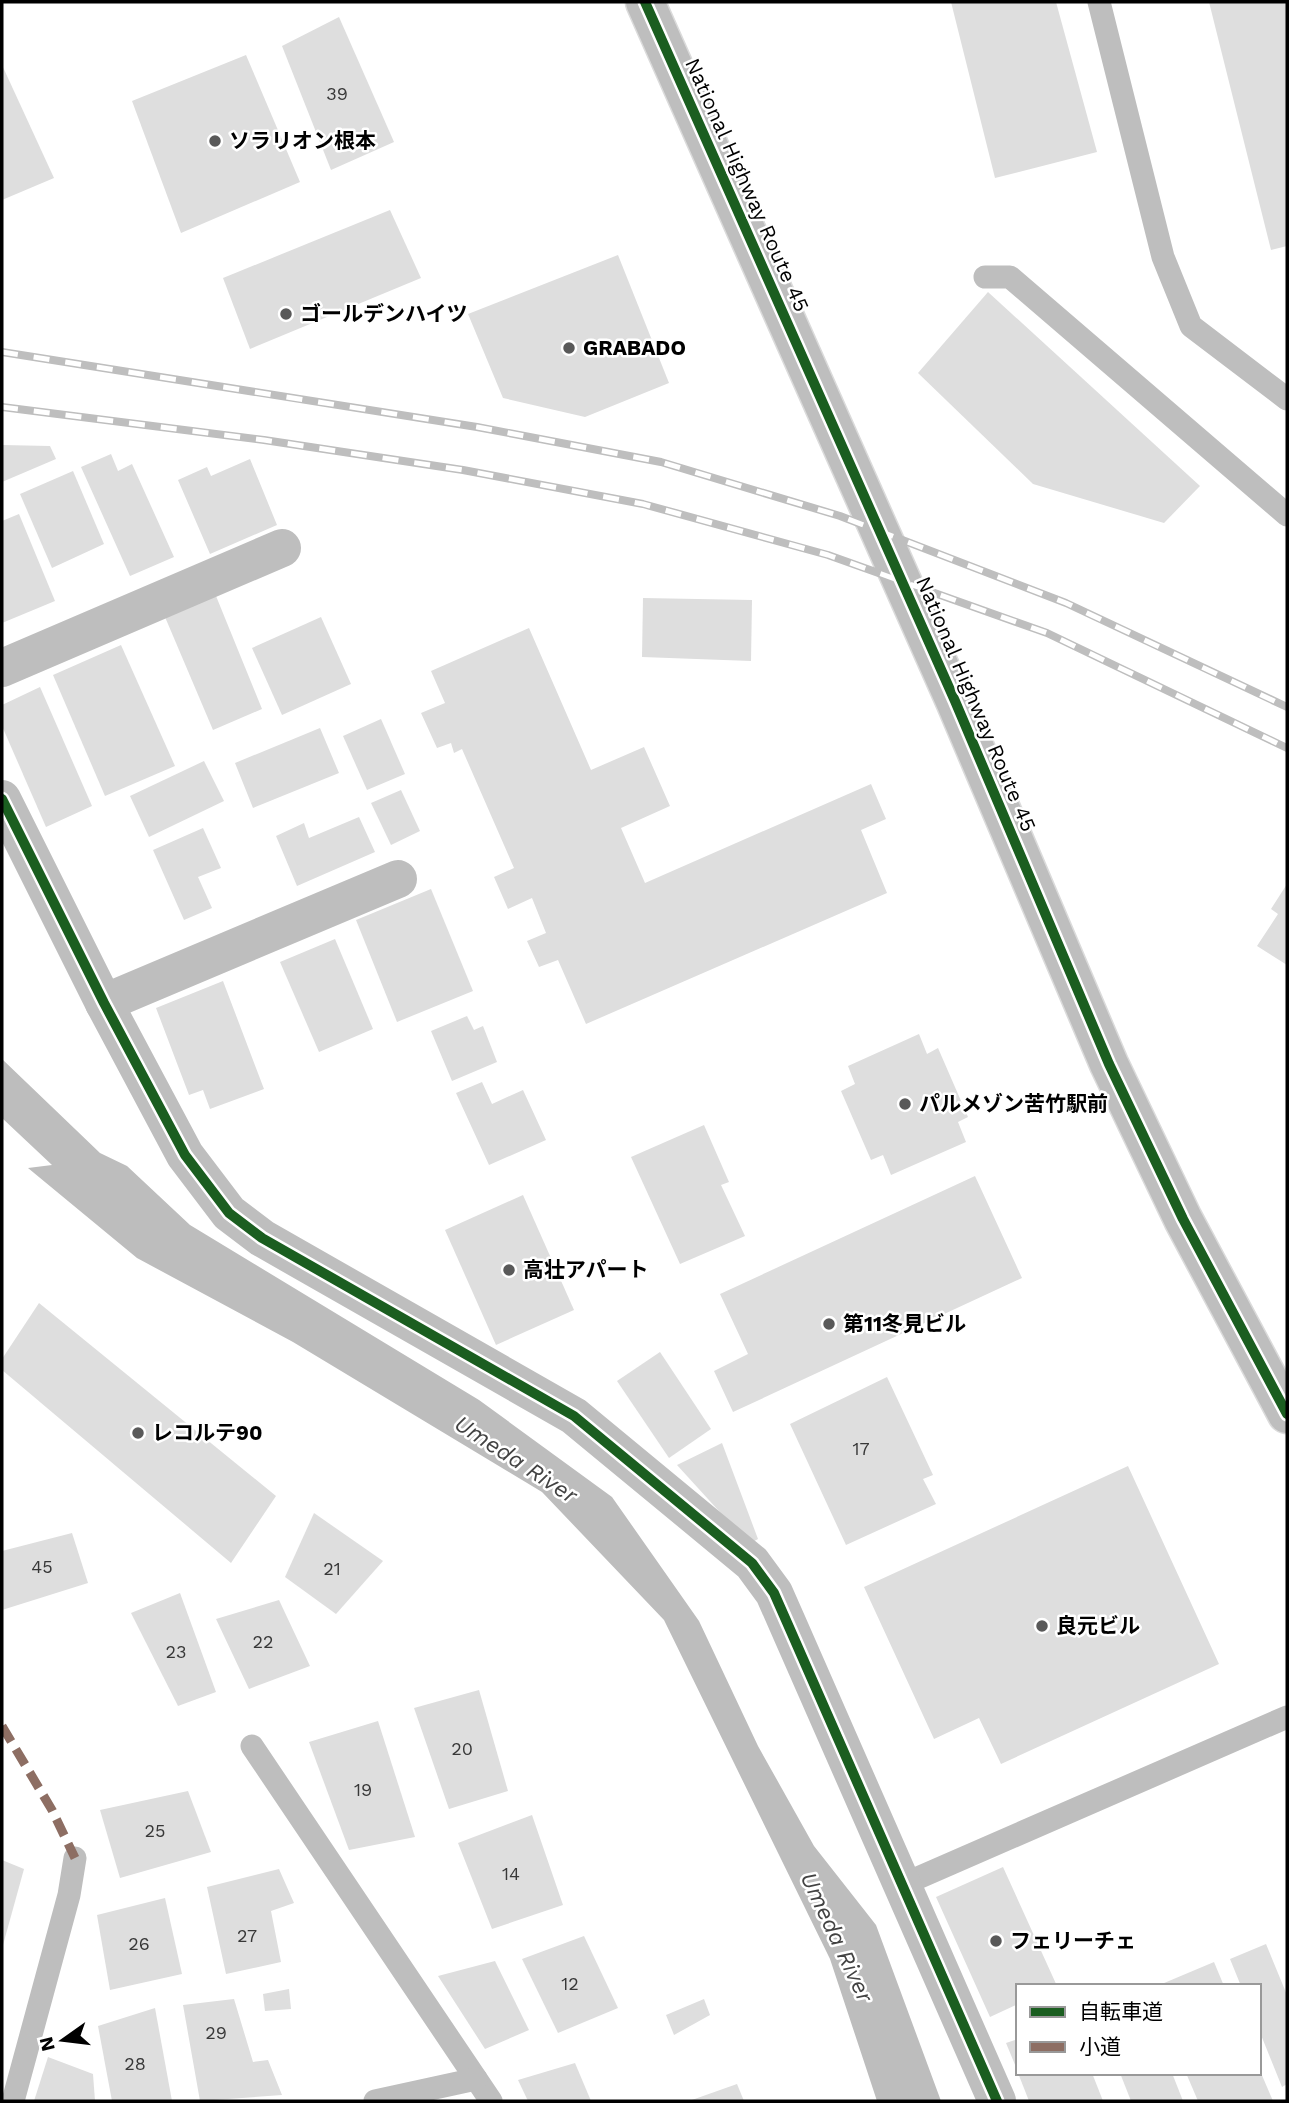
<svg xmlns="http://www.w3.org/2000/svg" width="1289" height="2103" viewBox="0 0 1289 2103" font-family="'Work Sans','Noto Sans JP',sans-serif">
<style>
.water{fill:#bdbdbd}
.building{fill:#dedede}
.lines{fill:none;stroke-linecap:round;stroke-linejoin:round}
.trunk-casing{stroke:#dbdbdb;stroke-width:41}
.service{stroke:#bebebe;stroke-width:23}
.minor{stroke:#bebebe;stroke-width:38}
.trunk{stroke:#bebebe;stroke-width:38}
.rail-casing{stroke:#bebebe;stroke-width:8}
.rail{stroke:#fff;stroke-width:5;stroke-dasharray:16;stroke-linecap:butt}
.quiet{stroke:#8d6e63;stroke-width:9;stroke-dasharray:18 9;stroke-linecap:butt}
.cycleway-casing{stroke:#fff;stroke-width:15}
.cycleway{stroke:#1b5e20;stroke-width:10}
.poi-dot{fill:#595959;stroke:#fff;stroke-width:2.5}
.labels{text-anchor:middle;stroke-width:5;stroke-linejoin:round;paint-order:stroke}
.number-label{font-size:18px;fill:#383838}
.poi-label{font-size:21px;font-weight:bold;fill:#000;stroke:#fff;text-anchor:start}
.street-label{font-size:21px;fill:#000;stroke:#fff}
.water-label{font-size:23px;font-style:italic;fill:#424242;stroke:#fff}
</style>
<rect width="100%" height="100%" fill="#fff"/>
<polygon class="water" points="2,1059 100,1153 127,1166 190,1225 479,1400 612,1497 699,1621 758,1746 814,1846 876,1925 941,2101 877,2101 830,1959 664,1620 542,1492 293,1342 137,1258 28,1168 52,1165 2,1118"/>
<g class="building">
<polygon points="951,2 1056,2 1097,152 995,178"/>
<polygon points="1209,2 1287,2 1287,246 1271,250"/>
<polygon points="339,17 394,142 331,170 282,46"/>
<polygon points="246,55 300,182 181,233 132,101"/>
<polygon points="2,65 54,178 2,200"/>
<polygon points="390,210 421,278 250,349 223,278"/>
<polygon points="618,255 669,383 585,417 503,398 468,314"/>
<polygon points="988,292 1200,486 1164,523 1033,484 918,373"/>
<polygon points="2,445 50,446 56,459 2,482"/>
<polygon points="111,454 118,471 132,464 174,557 130,576 81,467"/>
<polygon points="250,459 277,525 210,554 178,480 207,467 211,476"/>
<polygon points="73,471 104,544 52,568 20,494"/>
<polygon points="19,514 55,601 2,623 2,521"/>
<polygon points="216,596 262,709 213,730 165,617"/>
<polygon points="643,598 752,600 751,661 642,657"/>
<polygon points="321,617 351,684 282,715 252,648"/>
<polygon points="529,628 591,770 644,747 670,806 621,828 645,883 871,784 886,819 861,830 887,893 586,1024 558,960 539,967 527,941 546,933 532,898 508,909 494,877 514,868 462,749 454,753 451,743 437,748 421,713 445,703 431,671"/>
<polygon points="121,645 175,766 105,796 53,675"/>
<polygon points="40,687 92,806 46,827 2,726 2,705"/>
<polygon points="381,719 405,774 367,790 343,736"/>
<polygon points="320,728 339,773 253,808 235,763"/>
<polygon points="204,761 224,801 149,837 130,796"/>
<polygon points="401,790 420,831 391,845 371,803"/>
<polygon points="359,817 375,852 297,886 276,836 304,823 309,838"/>
<polygon points="203,828 221,868 198,877 212,908 184,920 153,850"/>
<polygon points="1287,884 1287,965 1257,946 1278,914 1271,909"/>
<polygon points="431,889 473,991 397,1022 356,920"/>
<polygon points="335,939 373,1029 319,1052 280,962"/>
<polygon points="223,981 264,1089 210,1109 203,1090 189,1095 156,1008"/>
<polygon points="467,1016 474,1030 483,1026 497,1062 452,1081 431,1031"/>
<polygon points="919,1034 927,1054 938,1048 968,1117 958,1122 966,1142 891,1175 883,1155 871,1160 841,1091 855,1084 848,1066"/>
<polygon points="482,1082 492,1104 523,1090 546,1140 489,1165 456,1093"/>
<polygon points="704,1125 729,1182 721,1185 745,1236 680,1264 631,1157"/>
<polygon points="975,1176 1022,1278 733,1412 714,1371 748,1354 720,1294"/>
<polygon points="523,1195 574,1310 496,1345 445,1230"/>
<polygon points="39,1303 276,1496 231,1563 2,1370 2,1359"/>
<polygon points="660,1352 711,1429 669,1458 617,1381"/>
<polygon points="887,1377 933,1475 923,1479 936,1504 846,1545 790,1424"/>
<polygon points="722,1443 758,1539 749,1544 677,1465"/>
<polygon points="1128,1466 1219,1664 1001,1764 979,1718 934,1739 864,1587"/>
<polygon points="314,1513 383,1561 336,1614 285,1577"/>
<polygon points="72,1533 88,1583 2,1610 2,1551"/>
<polygon points="180,1593 216,1692 178,1706 131,1613"/>
<polygon points="279,1600 310,1666 249,1689 216,1619"/>
<polygon points="479,1690 508,1791 449,1809 414,1708"/>
<polygon points="378,1721 415,1837 349,1850 309,1742"/>
<polygon points="188,1791 211,1852 120,1878 100,1810"/>
<polygon points="532,1815 563,1905 492,1929 458,1843"/>
<polygon points="2,1860 24,1869 3,1945 2,1945"/>
<polygon points="1003,1867 1057,1986 1018,1986 1018,2004 990,2017 936,1897"/>
<polygon points="279,1869 294,1903 271,1911 281,1962 226,1974 207,1887"/>
<polygon points="165,1898 182,1974 110,1990 97,1915"/>
<polygon points="584,1936 618,2008 558,2033 522,1959"/>
<polygon points="1266,1944 1287,1995 1287,2084 1282,2087 1259,2030 1259,1986 1241,1986 1230,1959"/>
<polygon points="495,1961 529,2030 485,2049 438,1976"/>
<polygon points="1214,1962 1224,1986 1157,1986"/>
<polygon points="289,1989 291,2009 265,2011 263,1994"/>
<polygon points="234,1999 253,2062 268,2060 282,2095 200,2101 183,2005"/>
<polygon points="704,1999 710,2015 674,2035 666,2015"/>
<polygon points="155,2008 172,2101 112,2101 98,2026"/>
<polygon points="1018,2039 1018,2072 1006,2043"/>
<polygon points="48,2057 93,2074 95,2101 34,2101"/>
<polygon points="575,2063 591,2101 528,2101 518,2080"/>
<polygon points="1018,2073 1092,2073 1103,2101 1029,2101"/>
<polygon points="1120,2073 1172,2073 1183,2101 1131,2101"/>
<polygon points="1186,2073 1261,2073 1273,2101 1198,2101"/>
<polygon points="737,2084 744,2101 689,2101"/>
</g>
<g class="lines">
<g class="trunk-casing">
<polyline id="trunk" points="645,2 955,701 1109,1064 1183,1219 1287,1414"/>
</g>
<g class="service">
<polyline points="1099,2 1163,257 1191,326 1287,399"/>
<polyline points="985,277 1010,277 1287,515"/>
<polyline points="252,1746 491,2101"/>
<polyline points="904,1884 1287,1717"/>
<polyline points="13,2101 69,1895 75,1858"/>
<polyline points="375,2101 476,2079"/>
</g>
<g class="minor">
<polyline points="2,668 282,548"/>
<polyline points="2,799 104,1003 185,1155 229,1213 262,1238 574,1416 752,1563 774,1593 789,1627 997,2101"/>
<polyline points="104,1003 398,879"/>
</g>
<use href="#trunk" class="trunk"/>
<g class="rail-casing">
<g id="rail">
<polyline points="2,352 477,427 661,462 840,516 1066,603 1287,707"/>
<polyline points="2,407 264,440 463,470 643,504 828,555 1047,633 1287,748"/>
</g>
</g>
<use href="#rail" class="rail"/>
<polyline class="quiet" points="2,1726 52,1810 75,1858"/>
<g class="cycleway-casing">
<g id="cycleway">
<polyline points="645,2 955,701 1109,1064 1183,1219 1287,1414"/>
<polyline points="2,799 104,1003 185,1155 229,1213 262,1238 574,1416 752,1563 774,1593 789,1627 997,2101"/>
</g>
</g>
<use href="#cycleway" class="cycleway"/>
</g>
<g class="poi-dot">
<circle cx="215" cy="141" r="7"/>
<circle cx="286" cy="314" r="7"/>
<circle cx="569" cy="348" r="7"/>
<circle cx="905" cy="1104" r="7"/>
<circle cx="509" cy="1270" r="7"/>
<circle cx="829" cy="1324" r="7"/>
<circle cx="138" cy="1433" r="7"/>
<circle cx="1042" cy="1626" r="7"/>
<circle cx="996" cy="1941" r="7"/>
</g>
<g class="labels">
<g class="number-label">
<text x="337" y="100">39</text>
<text x="861" y="1455">17</text>
<text x="42" y="1573">45</text>
<text x="332" y="1575">21</text>
<text x="263" y="1648">22</text>
<text x="176" y="1658">23</text>
<text x="462" y="1755">20</text>
<text x="363" y="1796">19</text>
<text x="155" y="1837">25</text>
<text x="511" y="1880">14</text>
<text x="247" y="1942">27</text>
<text x="139" y="1950">26</text>
<text x="570" y="1990">12</text>
<text x="216" y="2039">29</text>
<text x="135" y="2070">28</text>
</g>
<g class="poi-label">
<text x="229" y="148">ソラリオン根本</text>
<text x="300" y="321">ゴールデンハイツ</text>
<text x="583" y="355">GRABADO</text>
<text x="919" y="1111">パルメゾン苦竹駅前</text>
<text x="523" y="1277">高壮アパート</text>
<text x="843" y="1331">第11冬見ビル</text>
<text x="152" y="1440">レコルテ90</text>
<text x="1056" y="1633">良元ビル</text>
<text x="1010" y="1948">フェリーチェ</text>
</g>
<g class="street-label">
<text transform="translate(747 185) rotate(66)" y="7">National Highway Route 45</text>
<text transform="translate(976 704) rotate(67)" y="7">National Highway Route 45</text>
</g>
<g class="water-label">
<text transform="translate(516 1459) rotate(33)" y="8">Umeda River</text>
<text transform="translate(837 1937) rotate(65)" y="8">Umeda River</text>
</g>
</g>
<rect width="1289" height="2103" fill="none" stroke="#000000" stroke-width="7"/>
<rect x="1016" y="1984" width="245" height="91" fill="#ffffff" stroke="#999999" stroke-width="2"/>
<rect x="1030" y="2007" width="35" height="10" fill="#1b5e20" stroke="#999999" stroke-width="2"/>
<text x="1079" y="2019" font-size="21" fill="#000000">自転車道</text>
<rect x="1030" y="2042" width="35" height="10" fill="#8d6e63" stroke="#999999" stroke-width="2"/>
<text x="1079" y="2054" font-size="21" fill="#000000">小道</text>
<g transform="translate(63 2040) rotate(256)" stroke="#ffffff" stroke-width="5" paint-order="stroke">
<path d="M0-5L12 26L0 18L-12 26Z" fill="#000000"/>
<text y="-10" font-size="19" font-weight="bold" text-anchor="middle" fill="#000000">N</text>
</g>
</svg>
